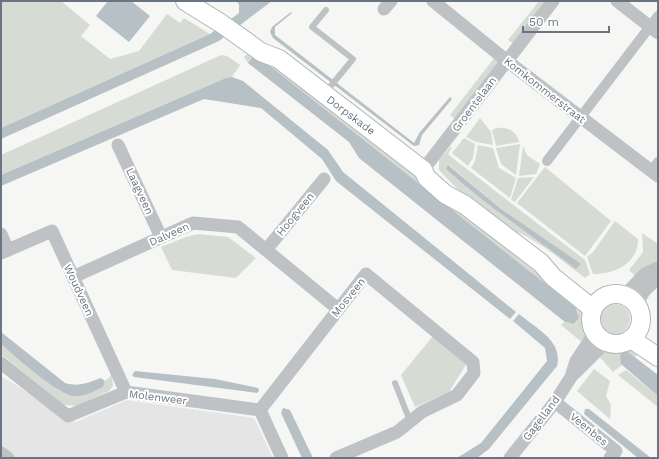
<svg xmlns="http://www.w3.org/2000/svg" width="659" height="459" viewBox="0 0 659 459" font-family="'Work Sans',sans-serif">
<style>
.built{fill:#e4e5e4}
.green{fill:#d6dbd4;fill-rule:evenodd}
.water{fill:#b7c0c5}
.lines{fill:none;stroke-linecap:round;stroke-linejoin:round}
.secondary-casing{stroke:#b1b5b9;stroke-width:20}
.service{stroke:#bec2c5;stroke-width:6}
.pedestrian{stroke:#bec2c5;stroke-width:10}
.minor{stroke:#bec2c5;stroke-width:13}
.secondary{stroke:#fff;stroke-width:18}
.labels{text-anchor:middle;stroke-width:4;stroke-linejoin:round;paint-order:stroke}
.street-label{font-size:11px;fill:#697681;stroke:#fff}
</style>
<rect width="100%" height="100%" fill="#f6f6f4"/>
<polygon class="built" points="1,376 76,422 127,400 254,418 273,458 1,458"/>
<g class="green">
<polygon points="1,1 61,1 90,25 81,36 110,59 139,51 167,14 180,23 184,18 210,34 1,128"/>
<polygon points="539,1 549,1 515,45 508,40"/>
<polygon points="253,50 277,65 567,297 565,300 255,54 248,63 244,57"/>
<polygon points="221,55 227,56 240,65 232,77 226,78 1,175 1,155"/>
<polygon points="495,57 498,60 498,67 456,120 450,115"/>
<polygon points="480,118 491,132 493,145 476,142 466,137"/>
<path d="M497,128c11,-1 19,3 22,14l-23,4 -4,-16z"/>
<polygon points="464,138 475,144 473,158 468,166 452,153"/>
<polygon points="520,144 516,175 501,164 496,148"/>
<polygon points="478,145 493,148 499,168 516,178 510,198 471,168 475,161"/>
<polygon points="523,146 527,155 540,164 536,174 519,176"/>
<path d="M450,147h2l-4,7 6,5 131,101 5,14 -5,4 -38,-29 -21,-13 -29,-13 -31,-25 -27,-28v-10zM449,165l52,44 79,56 -4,4c-43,-34 -90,-63 -130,-100z"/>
<polygon points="545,167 611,221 585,256 517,203"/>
<polygon points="534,177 515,202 511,200 518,178"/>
<path d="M615,221l23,18c0,24 -22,35 -45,35l-6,-17 6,-5z"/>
<polygon points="642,233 658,244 658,262 637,278 629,270 643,252"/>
<polygon points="198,234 228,237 256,258 236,278 172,270 161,247 186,237"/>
<path d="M579,303c7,13 10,26 4,40l-22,-18 3,-3 10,2 3,-2 1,-10 -2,-4z"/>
<circle cx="615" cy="319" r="15"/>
<polygon points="433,336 467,363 449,392 415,407 401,375"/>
<polygon points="1,344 60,391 103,387 105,381 112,375 113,386 109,391 77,406 64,405 1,354"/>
<polygon points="627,347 639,353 635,357 628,352 621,364 622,365 613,372 598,355 605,350"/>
<polygon points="594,369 610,381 606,396 611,405 610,419 577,391"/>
<polygon points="626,370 658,396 658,407 618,375"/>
</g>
<g class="water">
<polygon points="108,1 131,1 150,16 129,42 96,16"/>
<polygon points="236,1 272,1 219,41 1,139 1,128 210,34 239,13 239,4"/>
<polygon points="291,12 292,13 275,27 275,35 414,143 420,132 450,97 452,99 422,135 419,145 414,146 273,38 270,32 272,27"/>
<polygon points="255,54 576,308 579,318 574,324 565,322 359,158 349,142 248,63"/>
<polygon points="232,77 243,81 328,150 343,172 516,312 510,319 336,181 322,159 261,108 204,99 1,186 1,175 226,78"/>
<path d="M448,165l53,44 80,55 -5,5c-43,-33 -90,-63 -130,-100z"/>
<path d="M519,314c18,15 44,27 38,52l-68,83 -12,9h-20l24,-15 66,-82 -2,-13 -32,-27z"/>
<path d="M1,332l64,51c14,4 22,0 36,-5l4,3 -2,6c-9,4 -19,10 -29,9 -16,-1 -59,-40 -73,-52z"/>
<polygon points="622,352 628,352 658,375 658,396 621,364 620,356"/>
<polygon points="135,371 215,379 258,388 259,391 257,393 134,377 132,375"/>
<polygon points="283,408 290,410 313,458 302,458 281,413"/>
<polygon points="585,409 589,409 651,458 638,458 584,414"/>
</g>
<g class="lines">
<g class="secondary-casing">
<g id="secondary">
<polyline points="185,1 222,24 261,52 279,59 423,170 427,178 445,194 465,205 541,263 553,277 593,309"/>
<circle cx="616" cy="319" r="25"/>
<polyline points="631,339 658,357"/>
</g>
</g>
<g class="service">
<polyline points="325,93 353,59 312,27 326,10"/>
<polyline points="395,383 410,421"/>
</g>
<g class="pedestrian">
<polyline points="547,161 658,16"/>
<polyline points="651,171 658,162"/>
</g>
<g class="minor">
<polyline points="433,1 507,61 658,176"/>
<polyline points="617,1 658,33"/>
<polyline points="384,9 391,1"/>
<polyline points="118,145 161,237"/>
<polyline points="423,170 553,1"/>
<polyline points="1,234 8,250"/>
<polyline points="266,250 324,179"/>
<polyline points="1,253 52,231 126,392"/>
<polyline points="73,277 193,223 238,227 338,309"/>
<polyline points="624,296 645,274 658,268"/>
<polyline points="636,304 645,290 658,278"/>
<polyline points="1,363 68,416 126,392 260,410 282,458"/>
<polyline points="574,374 606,342"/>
<polyline points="555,402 616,451 610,458"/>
<polyline points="260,410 366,274 473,362 474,373 457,395 422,412 397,432 336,458"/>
<polyline points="1,453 8,458"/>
<polyline points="510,458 555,402 571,377 576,361 595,333"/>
</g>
<use href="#secondary" class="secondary"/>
</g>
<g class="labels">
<g class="street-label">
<text transform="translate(545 90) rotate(38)" y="4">Komkommerstraat</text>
<text transform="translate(474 104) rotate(-53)" y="4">Groentelaan</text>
<text transform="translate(351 115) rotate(37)" y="4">Dorpskade</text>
<text transform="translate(140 191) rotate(65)" y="4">Laagveen</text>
<text transform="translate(295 214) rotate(-51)" y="4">Hoogveen</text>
<text transform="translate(169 234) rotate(-24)" y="4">Dalveen</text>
<text transform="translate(79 290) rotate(65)" y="4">Woudveen</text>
<text transform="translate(348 297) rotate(-51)" y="4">Mosveen</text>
<text transform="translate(158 397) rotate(7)" y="4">Molenweer</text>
<text transform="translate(541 418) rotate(-53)" y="4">Gagelland</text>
<text transform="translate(589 429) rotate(39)" y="4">Veenbes</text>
</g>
</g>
<rect width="659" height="459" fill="none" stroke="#697681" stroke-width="4"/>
<path d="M523 26v6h86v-6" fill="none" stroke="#697681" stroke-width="2"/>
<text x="529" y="26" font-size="12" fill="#697681" stroke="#ffffff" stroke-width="3" paint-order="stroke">50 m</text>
</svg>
